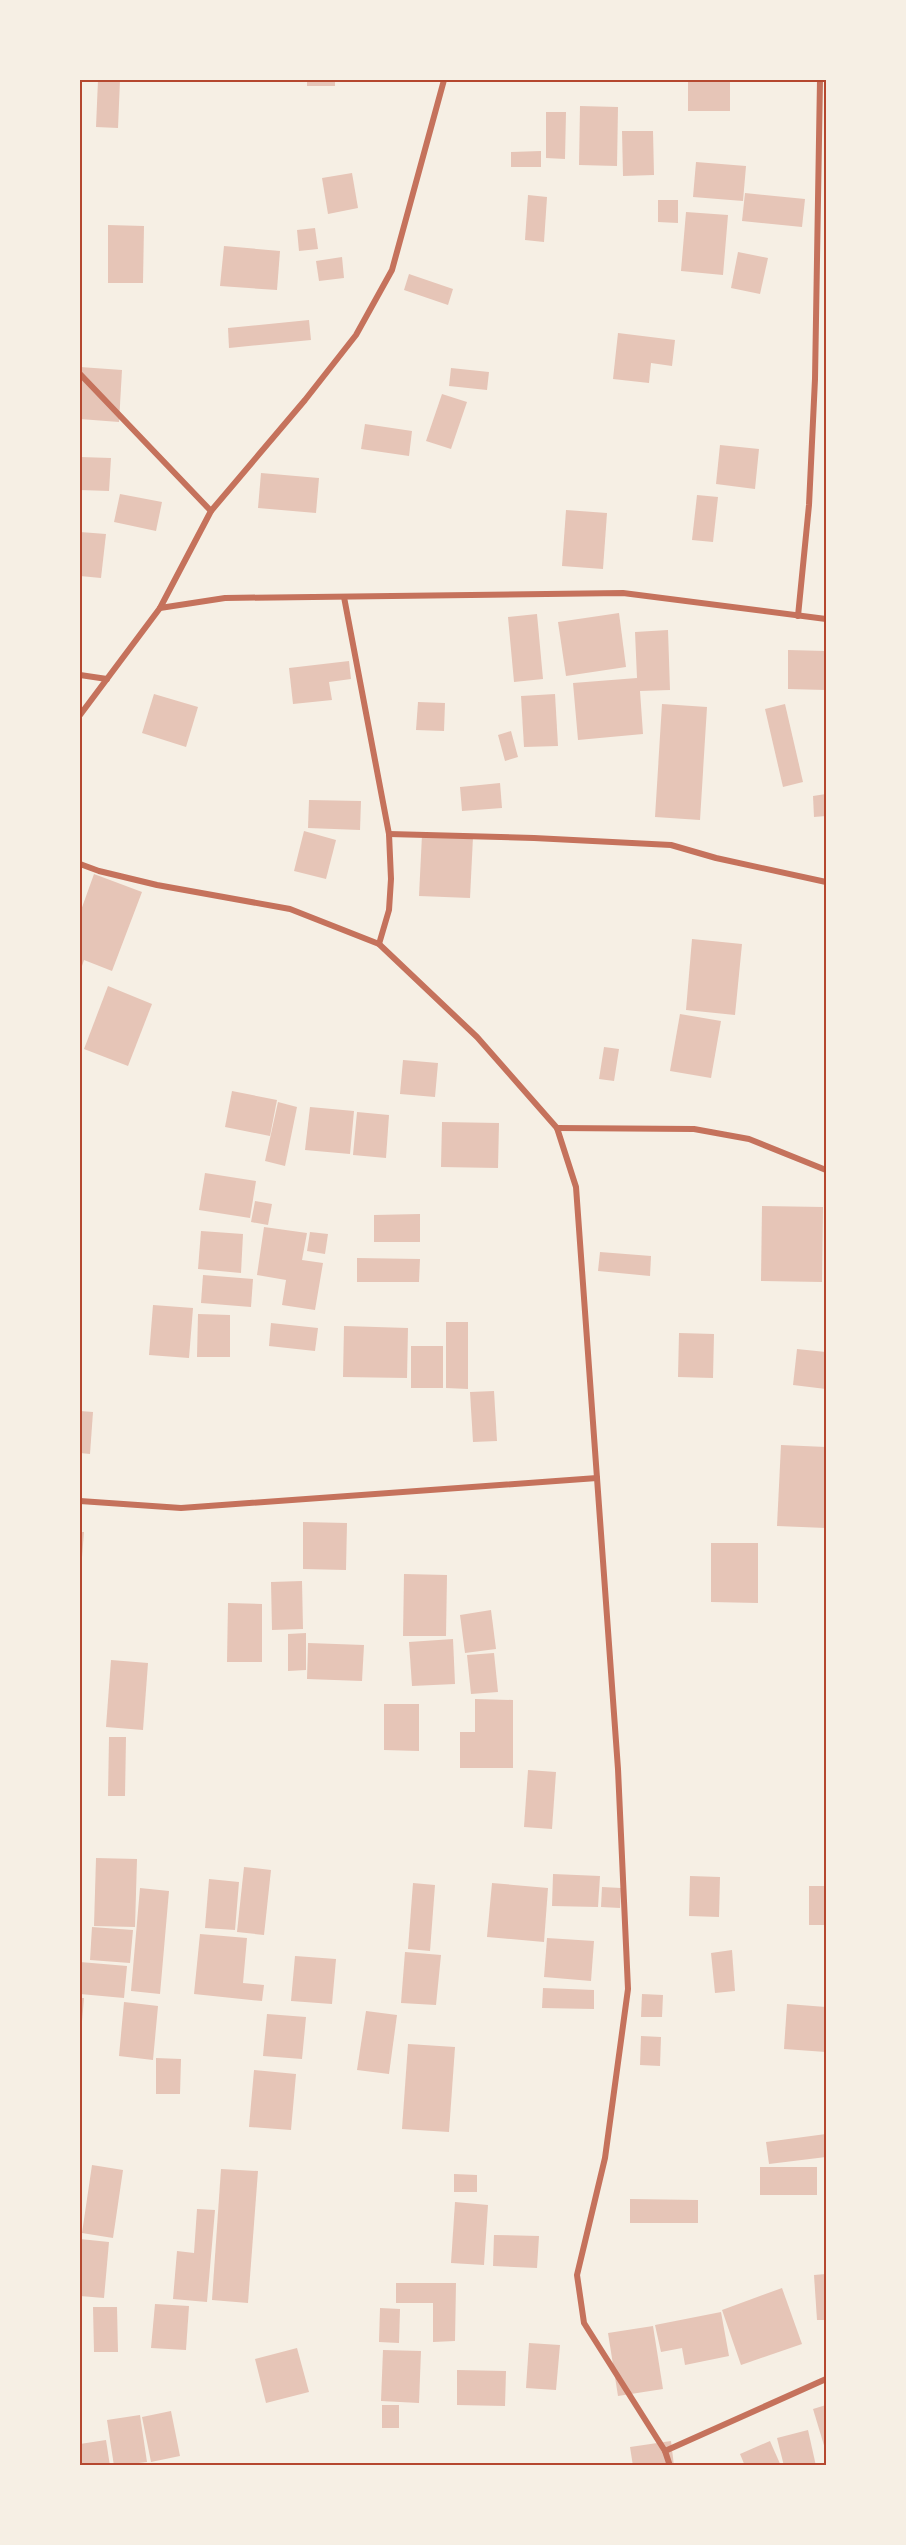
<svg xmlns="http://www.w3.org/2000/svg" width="906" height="2545" viewBox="0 0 906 2545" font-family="Lato,sans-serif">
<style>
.building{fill:#e6c5b7}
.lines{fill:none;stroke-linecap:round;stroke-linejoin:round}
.minor{stroke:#c5725c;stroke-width:6}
.neatline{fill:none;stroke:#b5482f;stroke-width:2}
</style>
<rect width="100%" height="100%" fill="#f6efe4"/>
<g class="building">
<polygon points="98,80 120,80 118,128 96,127"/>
<rect x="307" y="80" width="28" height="6"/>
<rect x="688" y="80" width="42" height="31"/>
<polygon points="580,106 618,107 617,166 579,165"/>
<polygon points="546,112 566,112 565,159 546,158"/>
<polygon points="622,131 653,131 654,175 623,176"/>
<polygon points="541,151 541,167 511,167 511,152"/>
<polygon points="696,162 746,166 743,201 693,197"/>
<polygon points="352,173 358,208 328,214 322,178"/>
<polygon points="745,193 805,199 802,227 742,221"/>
<polygon points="528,195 547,197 544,242 525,240"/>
<polygon points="658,200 678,200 678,223 658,222"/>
<polygon points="686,212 728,215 723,275 681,271"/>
<polygon points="108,225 144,226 143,283 108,283"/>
<polygon points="315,228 318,249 299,251 297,230"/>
<polygon points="224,246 280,251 277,290 220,286"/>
<polygon points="738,252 768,258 760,294 731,288"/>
<polygon points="342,257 344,278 319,281 316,261"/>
<polygon points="409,274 453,289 448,305 404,290"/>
<polygon points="309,320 311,340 229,348 228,328"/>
<polygon points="618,333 675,340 672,366 651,363 649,383 613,379"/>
<polygon points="80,367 122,370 119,422 80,419"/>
<polygon points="451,368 489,372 487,390 449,386"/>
<polygon points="442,394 467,402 451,449 426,441"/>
<polygon points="365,424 412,431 409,456 361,449"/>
<polygon points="720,445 759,449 755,489 716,484"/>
<polygon points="80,457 111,458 109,491 80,490"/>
<polygon points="261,473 319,478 316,513 258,508"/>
<polygon points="120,494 162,502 156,531 114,522"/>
<polygon points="697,495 718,497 713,542 692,540"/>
<polygon points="566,510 607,513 603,569 562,566"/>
<polygon points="80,532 106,534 101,578 80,576"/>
<polygon points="619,613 626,667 566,676 558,622"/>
<polygon points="537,614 543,679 514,682 508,617"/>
<polygon points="668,630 670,690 640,691 643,734 578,740 573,683 637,678 635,632"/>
<polygon points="788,650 826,651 826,690 788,689"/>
<polygon points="349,661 351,679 329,682 332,700 293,704 289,668"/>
<polygon points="154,694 198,707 186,747 142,733"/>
<polygon points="555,694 558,746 524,747 521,696"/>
<polygon points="418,702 445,703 444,731 416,730"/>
<polygon points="662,704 707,707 700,820 655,817"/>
<polygon points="785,704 803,782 783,787 765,709"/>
<polygon points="511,731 518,757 505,761 498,735"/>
<polygon points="500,783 502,808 462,811 460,787"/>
<polygon points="826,794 826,816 814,817 813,796"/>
<polygon points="309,800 361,801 360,830 308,828"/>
<polygon points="304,831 336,840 326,879 294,871"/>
<polygon points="422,835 473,837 470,898 419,896"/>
<polygon points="94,874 142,892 112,971 84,960 80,972 80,913"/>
<polygon points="692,939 742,944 735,1015 686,1010"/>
<polygon points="108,986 152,1004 128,1066 84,1049"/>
<polygon points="680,1014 721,1021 711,1078 670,1071"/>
<polygon points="604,1047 619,1049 614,1081 599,1079"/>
<polygon points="403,1060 438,1063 435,1097 400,1094"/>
<polygon points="232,1091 277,1100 270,1136 225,1127"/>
<polygon points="278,1102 297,1107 285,1166 265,1161"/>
<polygon points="310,1107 354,1111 350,1154 305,1150"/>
<polygon points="357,1112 389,1115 386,1158 353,1155"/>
<polygon points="442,1122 499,1123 498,1168 441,1167"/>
<polygon points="205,1173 256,1181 250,1218 199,1210"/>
<polygon points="255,1201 272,1204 268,1225 251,1222"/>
<polygon points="762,1206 823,1207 822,1282 761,1281"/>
<polygon points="420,1214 420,1242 374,1242 374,1215"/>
<polygon points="264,1227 307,1233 302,1260 323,1263 315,1310 282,1305 286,1280 257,1275"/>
<polygon points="201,1231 243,1234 241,1273 198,1269"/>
<polygon points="310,1232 328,1234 325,1254 307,1251"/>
<polygon points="600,1252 651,1256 650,1276 598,1271"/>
<polygon points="357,1258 420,1259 419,1282 357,1282"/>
<polygon points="203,1275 253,1279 251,1307 201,1303"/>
<polygon points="153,1305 193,1308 189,1358 149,1355"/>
<polygon points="198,1314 230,1315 230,1357 197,1357"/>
<polygon points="446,1322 468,1322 468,1389 446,1388"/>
<polygon points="271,1323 318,1328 315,1351 269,1346"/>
<polygon points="344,1326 408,1328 407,1378 343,1377"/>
<polygon points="679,1333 714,1334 713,1378 678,1377"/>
<rect x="411" y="1346" width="32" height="42"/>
<polygon points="797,1349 826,1352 826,1389 793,1385"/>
<polygon points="494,1391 497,1441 473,1442 470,1392"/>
<polygon points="80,1411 93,1412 90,1454 80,1453"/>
<polygon points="781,1445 826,1447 826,1528 777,1526"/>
<polygon points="303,1522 347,1523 346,1570 303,1569"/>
<polygon points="80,1532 84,1532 81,1570 80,1570"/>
<polygon points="711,1543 758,1543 758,1603 711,1602"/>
<polygon points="404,1574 447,1575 446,1636 403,1636"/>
<polygon points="302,1581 303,1629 272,1630 271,1582"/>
<polygon points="228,1603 262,1604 262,1662 227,1662"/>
<polygon points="491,1610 496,1649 465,1653 460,1615"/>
<polygon points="306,1633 306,1670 288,1671 288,1634"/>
<polygon points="453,1639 455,1684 412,1686 409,1642"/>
<polygon points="308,1643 364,1645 362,1681 307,1679"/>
<polygon points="494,1653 498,1692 471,1694 467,1655"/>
<polygon points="111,1660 148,1663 143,1730 106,1727"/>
<polygon points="475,1699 513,1700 513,1768 460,1768 460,1732 475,1732"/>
<polygon points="384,1704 419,1704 419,1751 384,1750"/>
<polygon points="109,1737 126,1737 125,1796 108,1796"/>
<polygon points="528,1770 556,1772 552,1829 524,1827"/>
<polygon points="96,1858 137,1859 135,1927 94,1926"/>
<polygon points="244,1867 271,1870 264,1935 237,1932"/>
<polygon points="553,1874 600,1876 598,1907 552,1906"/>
<polygon points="690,1876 720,1877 719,1917 689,1916"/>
<polygon points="209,1879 239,1882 235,1930 205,1928"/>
<polygon points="413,1883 435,1885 430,1951 408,1949"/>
<polygon points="492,1883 548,1888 544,1942 487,1937"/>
<rect x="809" y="1886" width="17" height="39"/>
<polygon points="602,1887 621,1888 620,1908 601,1907"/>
<polygon points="140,1888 169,1891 160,1994 131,1991"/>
<polygon points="92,1927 133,1930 130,1963 90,1960"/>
<polygon points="200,1934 247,1938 243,1983 264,1985 262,2001 194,1994"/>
<polygon points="547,1938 594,1941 591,1981 544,1977"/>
<polygon points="732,1950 735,1991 715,1993 711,1953"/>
<polygon points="405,1952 441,1955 436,2005 401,2003"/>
<polygon points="295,1956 336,1959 332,2004 291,2001"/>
<polygon points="80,1962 127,1966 124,1998 80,1994"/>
<polygon points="543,1988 594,1990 594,2009 542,2008"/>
<polygon points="642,1994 663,1995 662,2017 641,2017"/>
<polygon points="80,1998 84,1998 81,2033 80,2033"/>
<polygon points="124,2002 158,2006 153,2060 119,2056"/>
<polygon points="787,2004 826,2007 826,2052 784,2049"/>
<polygon points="366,2011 397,2015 389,2074 357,2070"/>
<polygon points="267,2014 306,2017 302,2059 263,2056"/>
<polygon points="641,2036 661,2037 660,2066 640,2065"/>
<polygon points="408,2044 455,2047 449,2132 402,2129"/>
<polygon points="156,2058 181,2059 180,2094 156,2094"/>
<polygon points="254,2070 296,2074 291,2130 249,2127"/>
<polygon points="826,2134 826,2157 769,2164 766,2142"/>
<polygon points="92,2165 123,2170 113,2238 82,2233"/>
<rect x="760" y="2167" width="57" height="28"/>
<polygon points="221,2169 258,2171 248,2303 212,2300"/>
<polygon points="454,2174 477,2175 477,2192 454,2192"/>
<polygon points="630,2199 698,2200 698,2223 630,2223"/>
<polygon points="455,2202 488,2205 484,2265 451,2263"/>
<polygon points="197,2209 215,2210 207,2302 173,2299 177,2251 194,2253"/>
<polygon points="494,2235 539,2236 537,2268 493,2266"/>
<polygon points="80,2239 109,2242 104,2298 80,2296"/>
<polygon points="826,2274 826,2320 817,2320 814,2275"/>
<polygon points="396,2283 456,2283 455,2341 433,2342 433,2303 396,2303"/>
<polygon points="782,2288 802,2344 741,2365 722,2310"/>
<polygon points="155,2304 189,2306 186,2350 151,2348"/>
<polygon points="93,2307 117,2307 118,2352 94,2352"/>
<polygon points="380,2308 400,2309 399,2343 379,2342"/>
<polygon points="721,2312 729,2356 685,2365 682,2348 661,2352 655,2325"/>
<polygon points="653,2326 663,2389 618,2396 608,2333"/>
<polygon points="529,2343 560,2345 556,2390 526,2388"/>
<polygon points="297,2348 309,2392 266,2403 255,2359"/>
<polygon points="383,2350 421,2351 419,2403 381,2401"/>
<polygon points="457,2370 506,2371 505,2406 457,2405"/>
<rect x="382" y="2405" width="17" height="23"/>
<polygon points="826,2405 826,2452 813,2409"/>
<polygon points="171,2411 180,2456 151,2462 142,2417"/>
<polygon points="140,2415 147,2462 114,2466 107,2420"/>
<polygon points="808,2430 816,2466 784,2466 777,2438"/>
<polygon points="106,2440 110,2466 80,2466 80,2444"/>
<polygon points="671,2441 674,2466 633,2466 630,2447"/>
<polygon points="770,2441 781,2466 745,2466 740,2454"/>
</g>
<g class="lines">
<g class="minor">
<polyline points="80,374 211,511"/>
<polyline points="344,597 389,834 391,879 389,910 379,944"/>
<polyline points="160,608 211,511 305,400 356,335 392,270 444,80"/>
<polyline points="798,616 809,505 815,379 820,80"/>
<polyline points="80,675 107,679"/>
<polyline points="80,715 160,608 225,598 623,593 826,619"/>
<polyline points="389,834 534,838 671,845 716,858 826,882"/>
<polyline points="80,864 99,871 157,885 290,909 379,944 477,1037 557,1128 576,1187 618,1769 628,1989 605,2158 577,2275 584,2323 665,2451 670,2466"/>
<polyline points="557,1128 694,1129 749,1139 826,1170"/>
<polyline points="80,1501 181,1508 597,1478"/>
<polyline points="665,2451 826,2379"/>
</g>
</g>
<rect width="906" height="2545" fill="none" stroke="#f6efe4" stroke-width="162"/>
<rect x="81" y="81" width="744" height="2383" class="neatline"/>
</svg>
